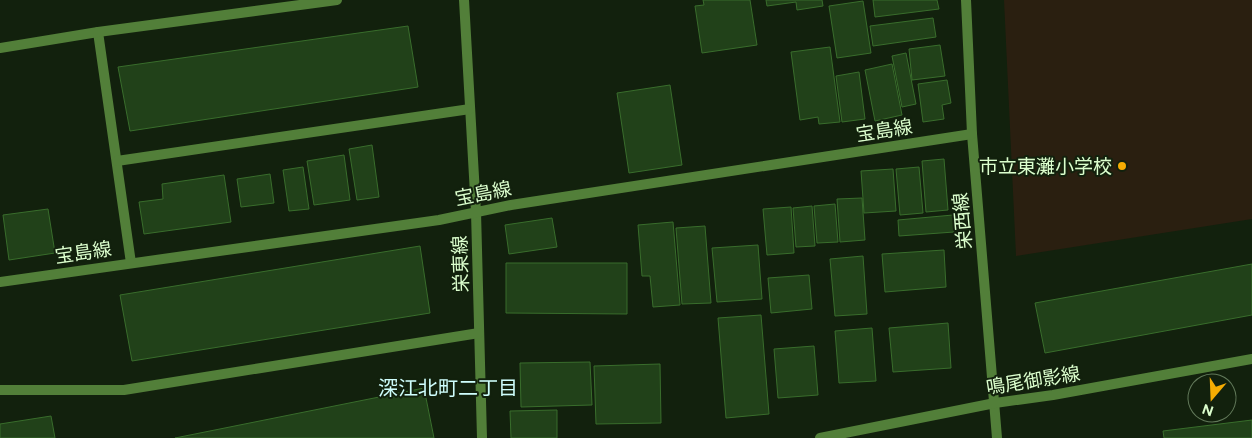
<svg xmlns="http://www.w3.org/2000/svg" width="1252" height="438" viewBox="0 0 1252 438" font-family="Figtree,'Noto Sans JP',sans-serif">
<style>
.park{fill:#2a1f10}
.building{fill:#214119;stroke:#396d2c}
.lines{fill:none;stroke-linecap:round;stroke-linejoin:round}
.minor{stroke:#527f39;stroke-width:10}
.tertiary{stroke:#527f39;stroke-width:10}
.poi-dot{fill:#f5ac03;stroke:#12210d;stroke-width:2}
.labels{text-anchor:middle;stroke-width:4;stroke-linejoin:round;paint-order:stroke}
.street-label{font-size:19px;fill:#dbfecd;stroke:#12210d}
.poi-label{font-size:19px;fill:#dbfecd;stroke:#12210d;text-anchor:end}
.neighbourhood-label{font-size:20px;fill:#cffefd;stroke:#12210d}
</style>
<rect width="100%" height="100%" fill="#12210d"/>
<polygon class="park" points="1004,0 1252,0 1252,219 1016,256"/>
<g class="building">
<polygon points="703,0 750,0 757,45 702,53 695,6 704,5"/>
<polygon points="766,0 822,0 823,6 797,10 796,2 767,6"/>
<polygon points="873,0 937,0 939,9 875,17"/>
<polygon points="863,1 871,53 837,58 829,6"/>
<polygon points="933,18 936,37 873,46 870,26"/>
<polygon points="408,26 418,87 130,131 118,67"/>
<polygon points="940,45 945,76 912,80 909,49"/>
<polygon points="830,47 840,122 819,124 818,117 800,120 791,52"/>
<polygon points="906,53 916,104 902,107 892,56"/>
<polygon points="892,64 902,115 875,121 865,70"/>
<polygon points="859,72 865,119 842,122 836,76"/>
<polygon points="947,80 951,103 942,105 944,119 923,122 918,84"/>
<polygon points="670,85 682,165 629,173 617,93"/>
<polygon points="372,145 379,197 357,200 349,149"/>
<polygon points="344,155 350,200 314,205 307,161"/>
<polygon points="944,159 948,210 926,212 922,161"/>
<polygon points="303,167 309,209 289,211 283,170"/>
<polygon points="919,167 923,213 900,215 896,169"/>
<polygon points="893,169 896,211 864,213 861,171"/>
<polygon points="270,174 274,203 241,207 237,179"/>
<polygon points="224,175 231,222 144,234 139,202 163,199 162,184"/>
<polygon points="862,198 865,240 840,242 837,199"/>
<polygon points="835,204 838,242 817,243 814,206"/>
<polygon points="812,206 815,246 796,247 793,208"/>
<polygon points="791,207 794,253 767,255 763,209"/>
<polygon points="48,209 55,253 9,260 3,215"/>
<polygon points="953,215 954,232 899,236 898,220"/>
<polygon points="552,218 557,247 509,254 505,225"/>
<polygon points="673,222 680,305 653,307 650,276 642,276 638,225"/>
<polygon points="705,226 711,303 682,304 676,228"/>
<polygon points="758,245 762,299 717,302 712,248"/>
<polygon points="420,246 430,313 132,361 120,295"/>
<polygon points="944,250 946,287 885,292 882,254"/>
<polygon points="863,256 867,314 835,316 830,259"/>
<polygon points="506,263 627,263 627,314 506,313"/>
<polygon points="1252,264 1252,315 1045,353 1035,303"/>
<polygon points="809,275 812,309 771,313 768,278"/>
<polygon points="761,315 769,414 726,418 718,318"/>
<polygon points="948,323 951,368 893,372 889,328"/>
<polygon points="872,328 876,381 839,383 835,331"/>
<polygon points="814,346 818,395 778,398 774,349"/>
<polygon points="590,362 592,405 521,407 520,363"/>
<polygon points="660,364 661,423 596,424 594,366"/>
<polygon points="424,388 434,438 175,438"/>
<polygon points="557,410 557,438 511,438 510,411"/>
<polygon points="51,416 55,438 0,438 0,424"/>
<polygon points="1252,420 1252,438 1164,438 1163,431"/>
</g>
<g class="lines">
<g class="minor">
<polyline points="464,0 476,212 482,438"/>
<polyline points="966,0 972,134 997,438"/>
<polyline points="98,32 131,263"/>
<polyline points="0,48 98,32 337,0"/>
<polyline points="117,161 470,109"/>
<polyline points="0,282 439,220 511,205 972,134"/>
<polyline points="0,390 124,390 479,333"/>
</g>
<polyline class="tertiary" points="820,438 995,403 1053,395 1252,359"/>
</g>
<circle class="poi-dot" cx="1122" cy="166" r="5"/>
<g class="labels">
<g class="street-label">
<text transform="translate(884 130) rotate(-9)" y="7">宝島線</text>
<text transform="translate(483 193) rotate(-11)" y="7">宝島線</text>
<text transform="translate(962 221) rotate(-95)" y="7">栄西線</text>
<text transform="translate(83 252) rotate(-8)" y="7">宝島線</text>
<text transform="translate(460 264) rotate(-92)" y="7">栄東線</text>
<text transform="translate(1033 380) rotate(-9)" y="7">鳴尾御影線</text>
</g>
<g class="poi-label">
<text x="1112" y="173">市立東灘小学校</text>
</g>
<g class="neighbourhood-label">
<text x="448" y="395">深江北町二丁目</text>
</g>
</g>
<g transform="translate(1212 398) rotate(199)"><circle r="24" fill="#12210d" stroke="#62795a"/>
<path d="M0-4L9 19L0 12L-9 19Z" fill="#f5ac03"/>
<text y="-8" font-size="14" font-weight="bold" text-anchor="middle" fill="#dbfecd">N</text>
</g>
</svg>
